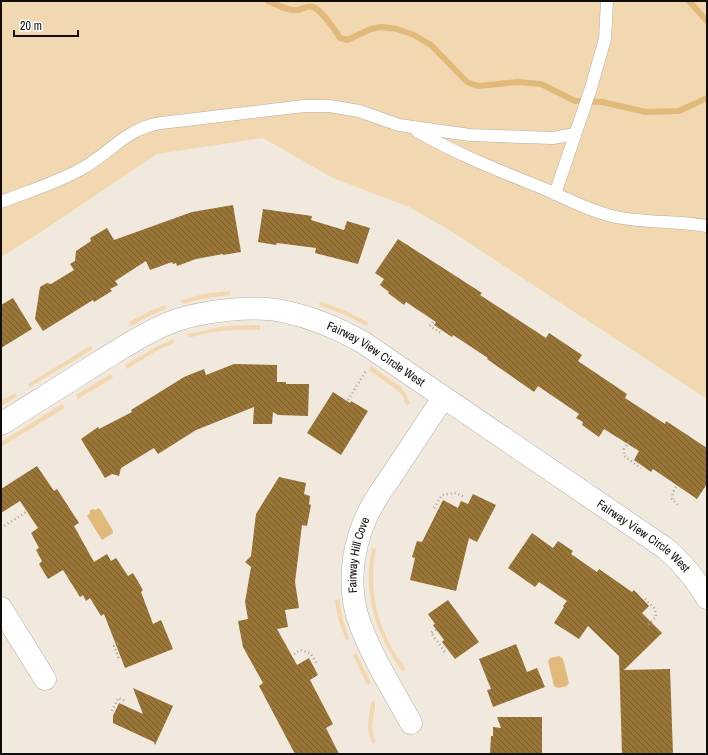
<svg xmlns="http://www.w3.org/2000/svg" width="708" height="755" viewBox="0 0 708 755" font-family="'Archivo Narrow',sans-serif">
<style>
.green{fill:#f2d8b0}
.water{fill:#e0b97b}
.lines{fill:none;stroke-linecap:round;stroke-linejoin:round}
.stream{stroke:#e0b97b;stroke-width:6}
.building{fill:url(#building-back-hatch)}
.lane-casing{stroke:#b5aea3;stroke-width:13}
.street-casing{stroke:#b5aea3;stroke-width:23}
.path{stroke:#aaa39b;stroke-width:2.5;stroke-dasharray:1 3;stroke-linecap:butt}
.lane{stroke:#fff;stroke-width:12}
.street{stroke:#fff;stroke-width:22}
.labels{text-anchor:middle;stroke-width:3;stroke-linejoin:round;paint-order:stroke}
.street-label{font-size:12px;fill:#100d0a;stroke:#fff}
</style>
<defs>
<pattern id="building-back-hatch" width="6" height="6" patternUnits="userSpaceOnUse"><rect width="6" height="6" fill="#997538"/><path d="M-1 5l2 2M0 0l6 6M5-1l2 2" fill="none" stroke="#7b5e2d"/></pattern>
</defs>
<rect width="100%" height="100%" fill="#f1e9de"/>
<g class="green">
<polygon points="1,1 707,1 707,399 451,231 409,207 333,178 263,138 157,154 38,234 1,257"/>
<polygon points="230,291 230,295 201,299 182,304 181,300 204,294"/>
<polygon points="320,301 346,311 369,323 366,326 347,316 319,305"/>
<polygon points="165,305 166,309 151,315 131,326 129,322 150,311"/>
<path d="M248,325h12v5c-24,-1 -48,0 -71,8l-1,-4 37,-8z"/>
<polygon points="173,339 174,343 156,351 127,369 125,365 156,347"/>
<polygon points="90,346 93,349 30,387 28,384"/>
<polygon points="371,366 400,386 407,395 410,404 406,405 402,395 398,391 369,370"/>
<polygon points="111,374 113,378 78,399 76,395"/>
<polygon points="15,393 17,396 1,406 1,401"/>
<polygon points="62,404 65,408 1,447 1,442"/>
<path d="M372,548l4,1c-9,43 3,86 30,120l-4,2c-6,-8 -11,-17 -16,-26 -16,-33 -21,-61 -14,-97z"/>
<polygon points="339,599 342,616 349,639 346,640 338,619 335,600"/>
<polygon points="356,653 371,683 367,685 353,655"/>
<path d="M375,700c1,16 -7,26 1,41l-3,3c-8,-15 -4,-25 -2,-42z"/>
</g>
<g class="water">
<polygon points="98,508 100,509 113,531 113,533 102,540 87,516 90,513 90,510 93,509 96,510"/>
<polygon points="559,656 563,659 569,683 567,686 558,688 554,686 548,661 550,658"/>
</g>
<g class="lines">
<g class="stream">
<path d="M268,1c10,4 19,10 30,9 6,-1 9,-5 15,-3 9,4 22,23 27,31l7,2 24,-11 10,-2 16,2 17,6 17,10 36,37 11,4 39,-4 24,2 34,17 27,1 44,10 33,-1 28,-13"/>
<polyline points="689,1 707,21"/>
</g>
</g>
<g class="building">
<polygon points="233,205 241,252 223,255 223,254 196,259 177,266 176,263 173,264 172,262 150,270 146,261 115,281 118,285 110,289 112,291 94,302 93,300 43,331 35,319 40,287 47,283 51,284 74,270 70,264 75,261 76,251 91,241 90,238 107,228 114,240 192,212"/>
<polygon points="263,209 312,216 311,220 344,230 347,221 370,228 358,264 315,253 316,248 277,243 276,245 258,242"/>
<polygon points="398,239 482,293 480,295 546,338 549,333 582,355 578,361 627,394 625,398 665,424 666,421 707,448 707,484 697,499 653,469 651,472 634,460 639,451 604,429 599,437 582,425 583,422 576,418 579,414 538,386 534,392 487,359 488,358 453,335 452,337 434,325 436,322 406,302 404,305 388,293 389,292 380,285 384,279 375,273"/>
<polygon points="13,298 32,329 1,348 1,305"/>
<polygon points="234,364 277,365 277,382 286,382 286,384 309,384 308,416 278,415 273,412 272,424 253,424 254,407 196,430 158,454 154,448 121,468 119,476 112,474 105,478 81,439 98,427 99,429 132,412 131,410 184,377 204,369 206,375"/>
<polygon points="333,392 350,403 351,401 368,411 341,455 307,433"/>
<polygon points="37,466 54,491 57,489 79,523 74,526 94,562 107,554 111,561 116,558 128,576 133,573 143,590 141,592 153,624 161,620 173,649 125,668 104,614 101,616 90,598 86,601 83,595 80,597 63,570 48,579 39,564 42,561 36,550 39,548 31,533 38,528 20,501 1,513 1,489"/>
<polygon points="279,477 306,483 304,494 310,496 309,504 311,505 307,526 302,525 295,582 299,608 285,610 288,627 277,629 297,665 309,658 318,675 310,680 333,724 326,728 339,754 295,754 259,686 263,683 243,647 238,621 248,619 245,602 251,567 245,562 251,556 256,514"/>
<polygon points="473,494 496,505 477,542 469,538 456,591 410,580 415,558 412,557 417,541 422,542 443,500 458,508 461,501 468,504"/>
<polygon points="532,533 553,548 558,541 573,551 571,554 597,572 599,569 632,592 634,590 649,606 642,613 662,633 624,670 670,669 673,754 622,754 619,656 588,626 579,639 554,623 564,607 563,606 567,601 539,582 535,587 508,568"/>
<polygon points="448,600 479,642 455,659 442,642 444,640 433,625 435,624 428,614"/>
<polygon points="516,644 527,672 537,668 545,687 493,707 487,690 491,689 479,659"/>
<polygon points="133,688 173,706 155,745 154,742 113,723 113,716 119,703 143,714"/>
<polygon points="497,717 542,717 542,754 490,754 491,736 493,736 493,727 501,728"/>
</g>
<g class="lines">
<g class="lane-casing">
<g id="lane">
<path d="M417,131c41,24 86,41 130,59 22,10 46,22 69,27 30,6 61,4 91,9"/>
<polyline points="555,194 591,88 605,39 607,1"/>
<path d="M1,202c28,-11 56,-19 82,-34 28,-16 44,-40 78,-45l143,-17h26l29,5 40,14 71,10 83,3 22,-4"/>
</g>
</g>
<g class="street-casing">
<g id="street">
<path id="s1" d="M1,424c33,-21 66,-41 98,-62 25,-15 50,-32 78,-42 28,-9 76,-15 105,-9 29,6 56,17 82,32l301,205c18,15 30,30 42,50"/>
<polyline points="1,608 45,679"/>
<path id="s2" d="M411,723c-19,-35 -42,-70 -54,-108 -10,-37 -3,-78 16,-111 7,-13 17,-25 25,-38 15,-23 30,-45 45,-68"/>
</g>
</g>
<g class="path">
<polyline points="433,322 430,326 441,333"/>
<polyline points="348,400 366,371"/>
<polyline points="629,442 624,449 624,456 641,468"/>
<polyline points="676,487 673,492 672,499 679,506"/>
<polyline points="434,508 442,495 456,493 464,497"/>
<polyline points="1,528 26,512"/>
<polyline points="645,599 655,609 656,617 648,625"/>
<polyline points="436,630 431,633 445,652"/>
<polyline points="118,644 114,646 119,659"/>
<polyline points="294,654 300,650 310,653 318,665"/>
<polyline points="112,711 118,698 125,701"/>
</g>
<use href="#lane" class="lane"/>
<use href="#street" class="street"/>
</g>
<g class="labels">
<g class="street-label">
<text dy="4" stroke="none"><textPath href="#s1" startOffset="415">Fairway View Circle West</textPath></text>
<text dy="4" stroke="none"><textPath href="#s1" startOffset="739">Fairway View Circle West</textPath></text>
<text dy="4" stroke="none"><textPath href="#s2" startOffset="182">Fairway Hill Cove</textPath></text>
</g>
</g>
<rect width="708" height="755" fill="none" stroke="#100d0a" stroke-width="4"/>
<path d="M14 30v6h64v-6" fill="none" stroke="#100d0a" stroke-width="2"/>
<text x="20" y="30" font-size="12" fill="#100d0a" stroke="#ffffff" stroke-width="3" paint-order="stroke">20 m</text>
</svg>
